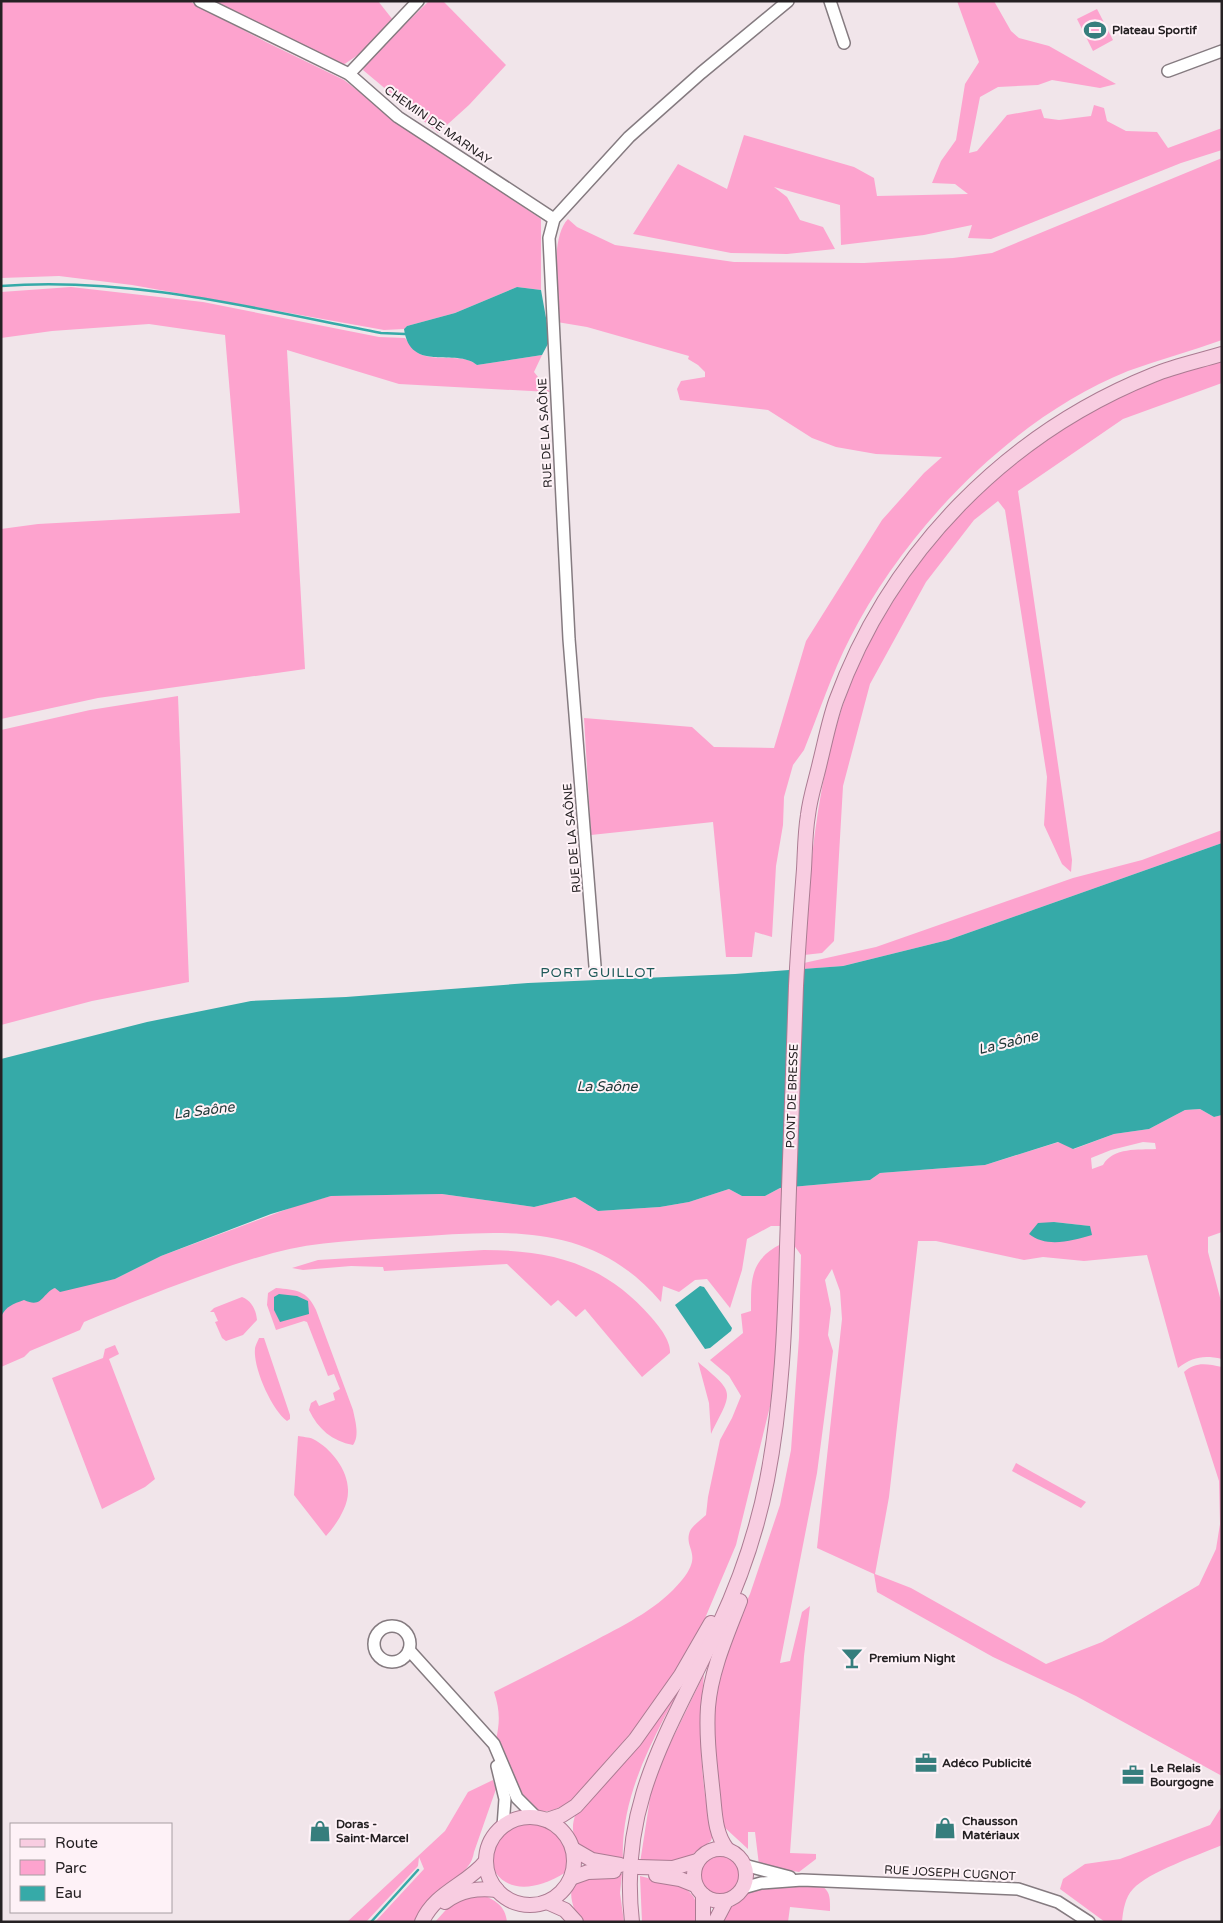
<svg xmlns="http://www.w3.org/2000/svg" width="1223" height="1923" viewBox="0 0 1223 1923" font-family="'Varela Round',sans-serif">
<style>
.green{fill:#fda3ce;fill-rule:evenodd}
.water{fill:#36aaa8}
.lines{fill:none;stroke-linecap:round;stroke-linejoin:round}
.stream{stroke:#36aaa8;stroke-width:2.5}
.minor-casing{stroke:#857b80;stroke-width:14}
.major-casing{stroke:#ab7b92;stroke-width:16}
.minor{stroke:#fff;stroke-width:11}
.major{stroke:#f8cde1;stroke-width:14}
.labels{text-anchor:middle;stroke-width:4;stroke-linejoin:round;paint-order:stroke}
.poi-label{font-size:12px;font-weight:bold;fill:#252123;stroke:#fef2f7;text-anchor:start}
.street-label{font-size:12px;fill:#252123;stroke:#fef2f7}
.neighbourhood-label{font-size:14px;letter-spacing:1px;fill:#1f5a59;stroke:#fef2f7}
.water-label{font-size:14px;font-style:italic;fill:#203938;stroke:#fef2f7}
</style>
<rect width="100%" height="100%" fill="#f1e5ea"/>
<g class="green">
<polygon points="1,1 189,1 266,42 344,80 396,120 541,219 541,290 517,287 455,313 407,326 404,329 384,330 132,285 59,276 1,278"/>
<polygon points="214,1 378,1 393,20 364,51 343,65"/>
<polygon points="429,1 443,1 506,65 469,105 438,133 363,70 367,61"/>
<polygon points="957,1 994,1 1011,31 1019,38 1049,46 1116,84 1100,88 1052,80 1038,85 998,87 980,97 969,153 977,151 1007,115 1041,109 1044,118 1059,120 1091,116 1094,105 1104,108 1107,121 1126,131 1157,132 1168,148 1222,128 1222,150 1181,163 991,239 968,238 972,225 924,235 841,245 840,205 774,187 787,197 800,220 823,227 835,249 787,254 731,253 633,234 678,164 727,189 744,135 854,167 874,178 877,196 968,194 955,184 932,183 941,161 956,140 965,84 979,62"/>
<polygon points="1097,9 1113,40 1093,51 1077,19"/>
<path d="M1222,158v182c-31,11 -63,20 -94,31 -115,46 -222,157 -278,267 -18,35 -31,75 -46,112l-11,15 -9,32 -1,28 -7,41 -4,71 -17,-5 -3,25h-26l-13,-135 -122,13 -7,-117 108,9 22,20 60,1 32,-107 76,-121 42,-47 18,-16 -66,-3 -40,-7 -24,-9 -44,-28 -88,-10 -3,-11 4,-8 24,-4v-5l-7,-7 -10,-6 1,-3 -102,-29 -30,-5c0,-26 -7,-85 11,-103l9,8 38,18 119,17 130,1 89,-5 39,-5z"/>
<path d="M71,287l132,15 176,35 26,1c4,4 8,12 13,15 18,10 44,-1 59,12l65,-10 -8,17 16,20 -151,-8 -112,-34 18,319 -207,29 -97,21v-190l37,-5 202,-11 -15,-178 -76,-11 -97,7 -51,7v-46z"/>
<path d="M1222,360v23l-99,36 -105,72 54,369 -1,12 -9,-8 -18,-39 3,-48 -42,-267 -7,-9 -24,19 -48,62 -56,102 -27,102 -9,155 -12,12 -18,2c5,-78 11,-155 33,-231 36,-123 132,-241 243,-306 43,-25 94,-45 142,-58z"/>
<polygon points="178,696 189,982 92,1001 1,1025 1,730 90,710"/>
<polygon points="1222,830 1222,843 948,940 843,966 804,969 804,963 876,947 1073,878 1142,860"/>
<path d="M1200,1109l14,8 8,-2v117l-14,5v15l14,53v54c-19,-4 -29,-2 -44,9l-31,-113 -63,6 -41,-4 -19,3 -88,-19h-18l-29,256 -14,77 36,14 135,76 56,-22 97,-57 17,-36 4,-25 -1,-43 -35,-109c12,-11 23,-8 38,-5v409l-146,-80 -83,-39 -116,-65 -3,-18 -57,-26 25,-229 -2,-28 -8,-22 -7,11 6,29 -3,26 5,16 -16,122 -37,190 10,-2 12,-49 8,-6 -6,50 -14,197 26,1v5l-17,13 -40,-7 -4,-33h-7v17l-25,-23 -3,-10 -9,-90 12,-74 27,-58 30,-89 11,-55 8,-112 2,-83 -21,-29h-9l-24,13 -5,31 -12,38 -23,-29 -12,1 -16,12 -16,-6 -2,16c-70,-82 -156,-71 -252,-65 -45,3 -92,4 -136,16 -62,17 -129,44 -189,69l-4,8 -50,21 -6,6 -23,10v-50l4,-8 9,-6 41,-15 60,-9 46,-23 137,-51 33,-9 111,-2 92,13 41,-10 23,14 62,-4 29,-5 40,-13 13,7h23l15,-8 90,-8 10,-7 105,-8 74,-23 15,7 40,-15 35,-5 36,-19zM1143,1142l12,1 1,6c-17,1 -43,-2 -53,16l-11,4 -1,-11 20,-8zM1054,1222l35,4 -60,8z"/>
<path d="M781,1244l-3,98 -6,56 -36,147 -33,78 -26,45 -31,48 -72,82c-53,42 -57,-27 -78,-58 4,-18 4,-30 -2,-48 34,-17 68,-34 102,-52 32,-17 63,-32 86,-60 22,-27 1,-31 8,-49 3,-6 12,-12 16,-16l2,-18 12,-57 12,-22 9,-22 -12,-20 -19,-16 33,-27 -2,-19 10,-3c0,-32 -1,-51 30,-67z"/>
<path d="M484,1250c68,0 121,14 167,67 8,9 20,24 19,36l-28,24 -57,-68 -9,8 -18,-17 -7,6 -44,-42 -123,7 -1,-4 -32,-1 -48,4 -11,-2 26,-8z"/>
<path d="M276,1288c20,2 31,2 40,22l37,100c2,10 7,26 0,35 -21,-4 -35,-16 -44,-35l2,-7 5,-3 3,6 16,-6 -2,-7 7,-4 -6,-15 -6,2 -21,-54 -3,-1 -28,9 -9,-25 1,-12z"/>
<path d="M242,1297c10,4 14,13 15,23l-14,15 -17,6 -4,-3 -7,-16 3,-1 -4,-9h-4l4,-4z"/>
<path d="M259,1338h5l26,77v4l-3,2c-15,-11 -34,-53 -32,-72 0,-3 3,-8 4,-11z"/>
<polygon points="115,1345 119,1354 109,1359 155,1479 145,1487 102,1509 52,1378 103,1358 105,1349"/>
<path d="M698,1362c38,32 35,28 13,72l-2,-31z"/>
<path d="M298,1436c4,1 11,1 15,3 18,9 36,32 35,53 0,15 -12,33 -22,44l-32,-41z"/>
<polygon points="1016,1463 1086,1502 1081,1508 1012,1471"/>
<path d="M696,1658c-32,63 -77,129 -73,204l-40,-10c-10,-14 -13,-23 -7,-39z"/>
<path d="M704,1674c-5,54 -5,107 9,160l-2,7 -32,23 -39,-1 13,-84z"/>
<path d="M493,1780l3,9 -22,63c-3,21 -24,27 -39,41 -9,8 -15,19 -21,29h-39l49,-53 -5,-12 -1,9 -52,56h-19l98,-91 23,-39z"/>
<path d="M1222,1806v39c-23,10 -74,27 -89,44 -8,8 -10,22 -11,33h-17l-45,-33 3,-10 22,-15 35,-5 90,-34z"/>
<path d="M534,1822c24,7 38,25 32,50 -80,51 -104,-47 -32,-50z"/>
<circle cx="718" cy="1875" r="21"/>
<path d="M622,1874l-2,19 4,29h-44c-23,-47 3,-47 42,-48z"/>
<path d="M640,1876l43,11c14,9 16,20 14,35h-55z"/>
<path d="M821,1885c10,7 9,14 9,26l-40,-4 -2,15h-69l9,-14 9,-4 11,-12 15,-6z"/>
<path d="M480,1894c15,6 25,11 27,28h-72l17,-19z"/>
</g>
<g class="water">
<path d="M517,287l24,3 9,50 -8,15 -65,10c-21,-18 -67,9 -73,-36l3,-3 48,-13z"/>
<path d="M1222,843v272l-8,2 -14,-8 -15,1 -36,19 -35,5 -41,15 -15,-7 -73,23 -105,8 -10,7 -90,8 -15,8h-23l-13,-7 -40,13 -29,5 -62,4 -23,-14 -41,10 -92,-13 -111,2 -60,18 -110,42 -46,23 -55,13 -5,-4c-13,5 -12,21 -31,12 -11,4 -18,6 -23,17v-258l146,-37 104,-21 95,-4 182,-14 207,-9 108,-8 105,-26z"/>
<path d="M1054,1222l36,4 2,9c-20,6 -46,13 -63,-1l9,-11z"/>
<polygon points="700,1286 704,1287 732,1328 731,1331 710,1348 705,1349 675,1305"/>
<polygon points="279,1294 297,1296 308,1301 309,1314 280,1322 274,1310 274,1297"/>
</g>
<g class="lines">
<g class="stream">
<path d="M1,286c128,-10 256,23 380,47l24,1"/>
<polyline points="371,1922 418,1870"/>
</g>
<g class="minor-casing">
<g id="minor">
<polyline points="200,1 349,74 398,117 554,219"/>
<polyline points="830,1 844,43"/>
<polyline points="1168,71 1222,51"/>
<polyline points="349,74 418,1"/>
<polyline points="595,966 569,639 549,238 554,219 629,137 701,73 788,1"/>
<circle cx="392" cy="1644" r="18"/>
<polyline points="409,1650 494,1744 517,1798 536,1817"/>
<polyline points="497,1766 505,1799 503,1827"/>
<polyline points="744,1865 790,1877"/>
<polyline points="743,1888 761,1883 802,1880 1018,1889 1058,1902 1089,1922"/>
</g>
</g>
<g class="major-casing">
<g id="major">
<circle cx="530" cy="1861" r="44"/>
<polyline points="547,1820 562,1815 576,1806 635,1740 681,1675 711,1623"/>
<circle cx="720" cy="1875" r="26"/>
<polyline points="573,1849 592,1860 620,1865"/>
<path d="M727,1849c-12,-15 -12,-35 -14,-54 -3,-29 -7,-59 -5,-88 3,-37 19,-72 32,-106"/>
<polyline points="638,1867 673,1868 697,1861"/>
<polyline points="656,1875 680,1879 695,1885"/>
<polyline points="571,1878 588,1872 614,1871"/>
<polyline points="703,1895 703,1922"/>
<path d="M445,1902c16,-12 32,-14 52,-12"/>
<polyline points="547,1902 565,1910 576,1922"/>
<path d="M422,1922c13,-30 45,-37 64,-61"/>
<path d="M632,1922c-14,-121 39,-193 87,-297 22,-47 38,-94 48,-145 15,-77 18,-155 20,-233 3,-87 6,-174 9,-261 2,-39 5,-78 8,-117 1,-18 1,-36 4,-54 2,-18 8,-35 12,-53 5,-20 9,-41 16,-61 54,-148 170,-267 317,-326 22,-9 46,-14 69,-21"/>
<polyline points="715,1922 726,1901"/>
</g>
</g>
<use href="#minor" class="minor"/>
<use href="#major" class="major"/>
</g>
<defs>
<g id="stadium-bare" transform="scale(1.725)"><path d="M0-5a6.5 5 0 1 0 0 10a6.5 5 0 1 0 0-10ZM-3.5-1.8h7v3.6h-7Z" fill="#367e7d" stroke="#fef2f7" stroke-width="2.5" paint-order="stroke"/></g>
<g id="bar-bare" transform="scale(1.725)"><path d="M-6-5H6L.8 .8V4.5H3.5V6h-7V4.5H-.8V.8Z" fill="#367e7d" stroke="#fef2f7" stroke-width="2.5" paint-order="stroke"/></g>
<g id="office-bare" transform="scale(1.725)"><path d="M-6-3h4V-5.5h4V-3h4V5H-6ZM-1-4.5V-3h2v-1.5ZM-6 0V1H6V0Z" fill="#367e7d" stroke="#fef2f7" stroke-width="2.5" paint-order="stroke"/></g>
<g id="shop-bare" transform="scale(1.725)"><path d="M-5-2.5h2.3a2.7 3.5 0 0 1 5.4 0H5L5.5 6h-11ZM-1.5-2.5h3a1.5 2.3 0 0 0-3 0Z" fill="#367e7d" stroke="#fef2f7" stroke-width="2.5" paint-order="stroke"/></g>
</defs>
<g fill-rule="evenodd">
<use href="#stadium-bare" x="1095" y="30"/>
<use href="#bar-bare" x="852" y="1658"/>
<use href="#office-bare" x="926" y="1763"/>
<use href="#office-bare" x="1133" y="1775"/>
<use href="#shop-bare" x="945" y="1828"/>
<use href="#shop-bare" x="320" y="1831"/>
</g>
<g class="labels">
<g class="poi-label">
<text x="1112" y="34">Plateau Sportif</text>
<text x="869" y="1662">Premium Night</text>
<text x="942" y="1767">Adéco Publicité</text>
<text x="1150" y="1772">Le Relais<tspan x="1150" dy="14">Bourgogne</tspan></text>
<text x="962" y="1825">Chausson<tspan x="962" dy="14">Matériaux</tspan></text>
<text x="336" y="1828">Doras -<tspan x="336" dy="14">Saint-Marcel</tspan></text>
</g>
<g class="street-label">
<text transform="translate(438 125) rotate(35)" y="4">CHEMIN DE MARNAY</text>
<text transform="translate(545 433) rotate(-93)" y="4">RUE DE LA SAÔNE</text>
<text transform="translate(572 838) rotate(-95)" y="4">RUE DE LA SAÔNE</text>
<text transform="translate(792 1096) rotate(-88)" y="4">PONT DE BRESSE</text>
<text transform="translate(950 1873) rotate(3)" y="4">RUE JOSEPH CUGNOT</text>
</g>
<g class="neighbourhood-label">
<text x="598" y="977">PORT GUILLOT</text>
</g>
<g class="water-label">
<text transform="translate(1008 1042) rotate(-14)" y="5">La Saône</text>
<text x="607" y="1091">La Saône</text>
<text transform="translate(204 1110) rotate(-7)" y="5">La Saône</text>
</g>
</g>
<rect width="1223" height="1923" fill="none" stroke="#252123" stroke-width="5"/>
<rect x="10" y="1823" width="162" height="90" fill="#fef2f7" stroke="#a79ea2"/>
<rect x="20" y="1839" width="25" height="8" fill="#f8cde1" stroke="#a79ea2"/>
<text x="55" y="1848" font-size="15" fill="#252123">Route</text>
<rect x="20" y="1860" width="25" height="15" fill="#fda3ce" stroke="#a79ea2"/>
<text x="55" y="1873" font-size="15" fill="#252123">Parc</text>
<rect x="20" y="1886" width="25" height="15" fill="#36aaa8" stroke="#a79ea2"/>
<text x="55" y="1898" font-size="15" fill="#252123">Eau</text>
</svg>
